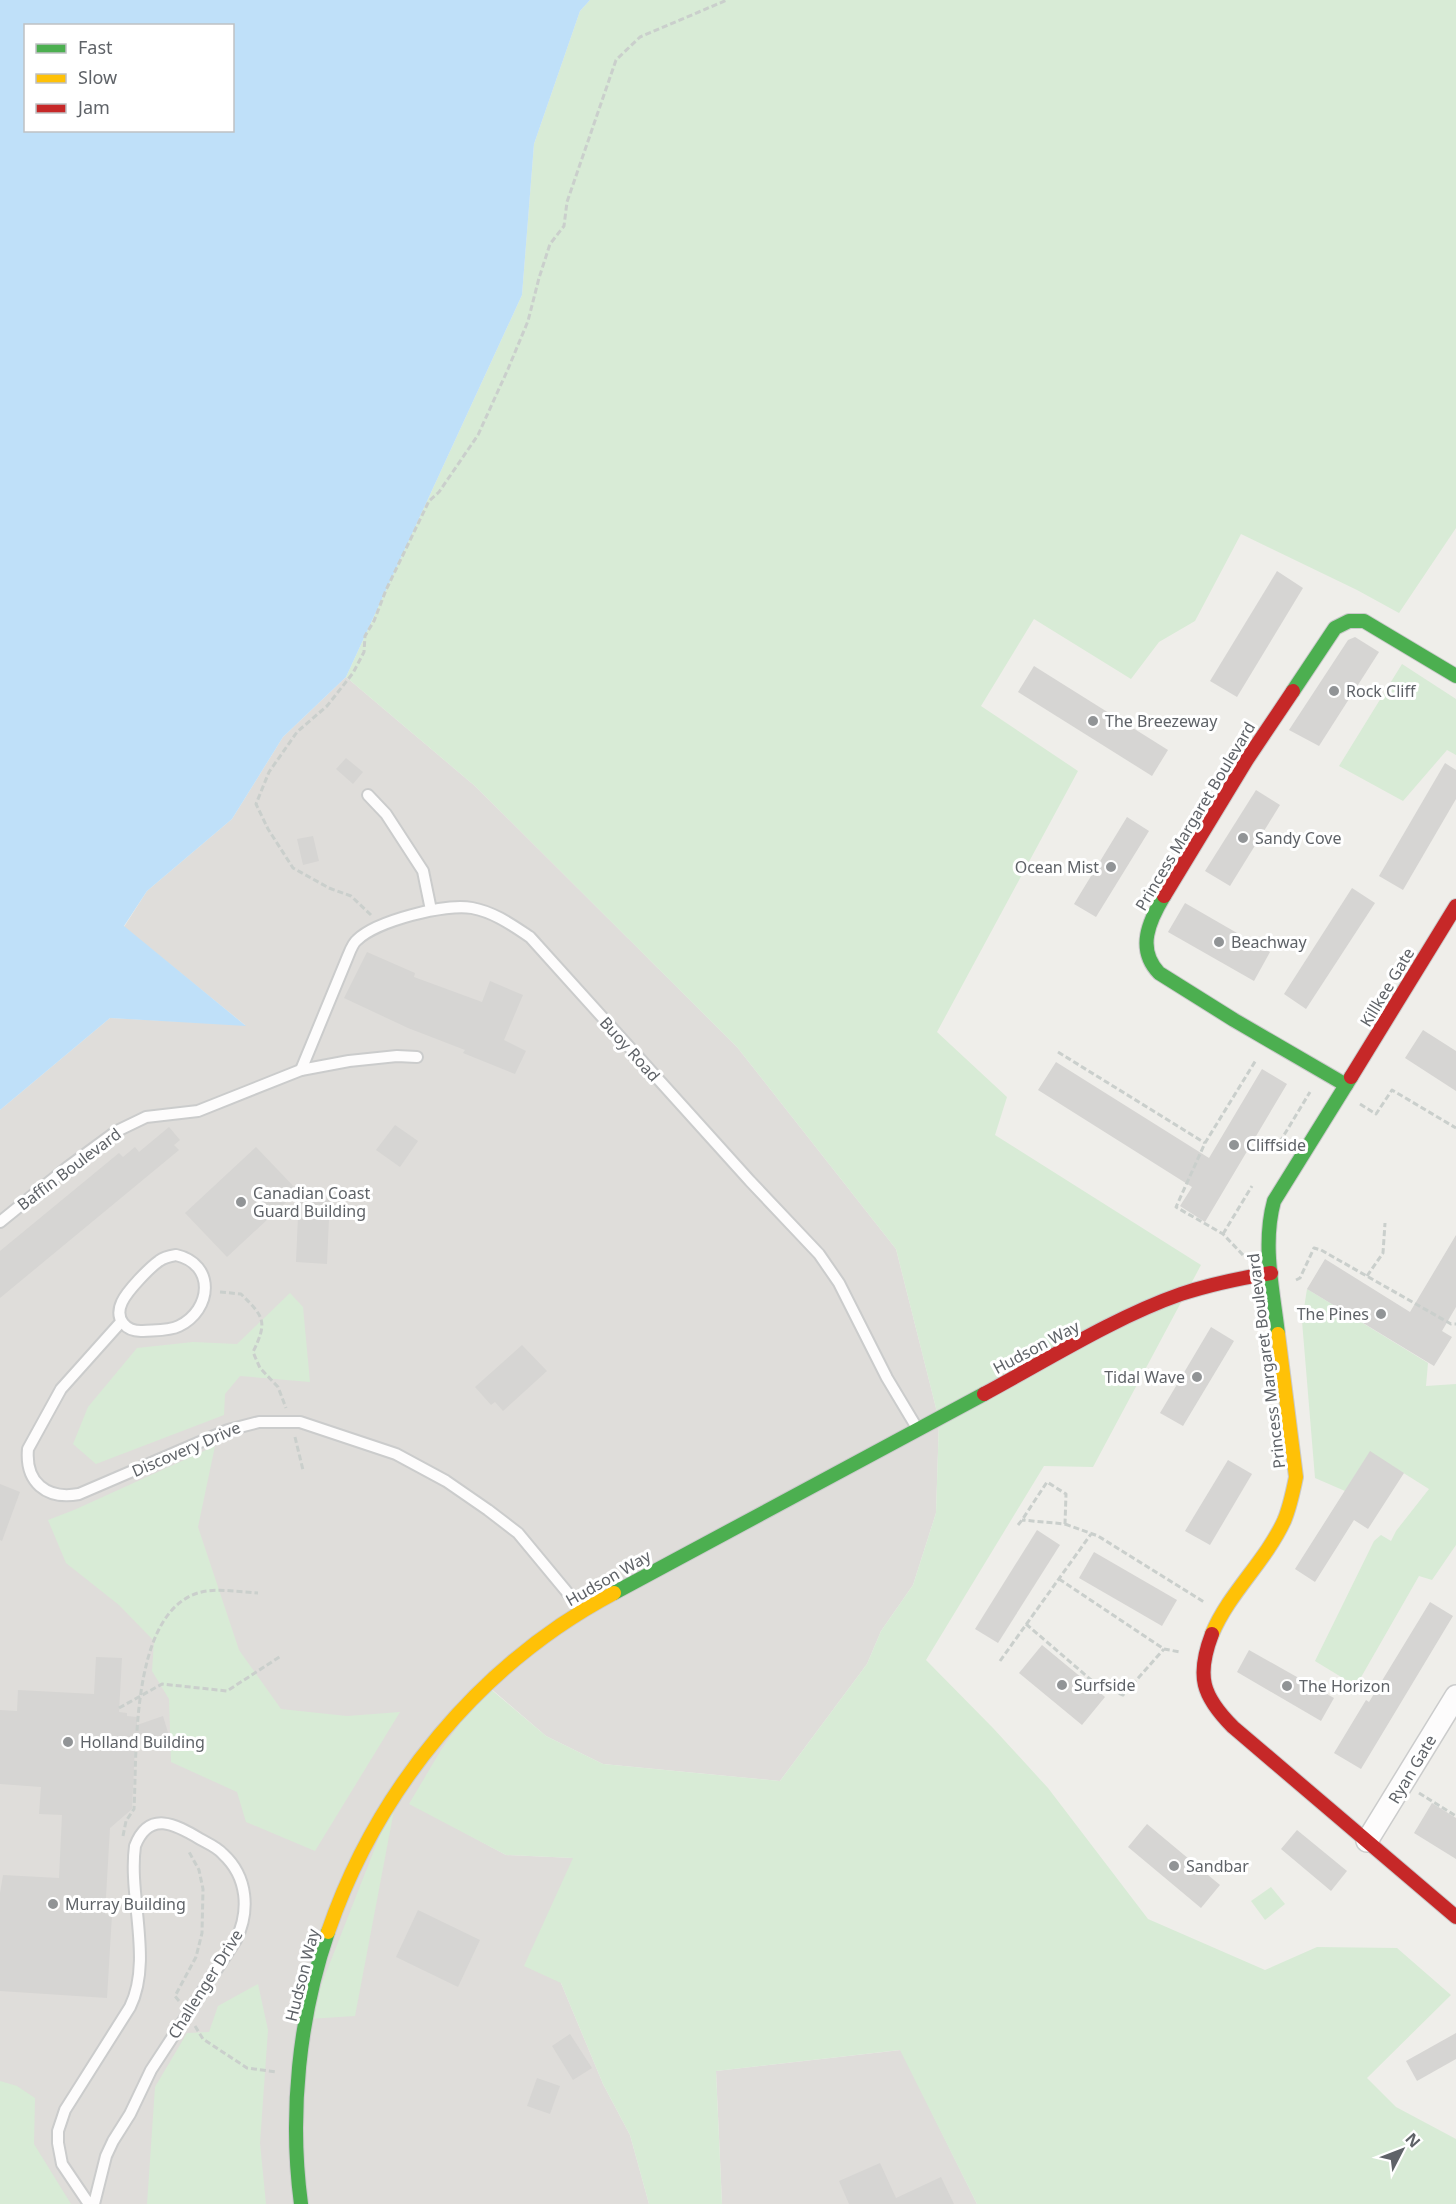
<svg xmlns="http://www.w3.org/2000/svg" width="1456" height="2204" viewBox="0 0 1456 2204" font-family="'Noto Sans',sans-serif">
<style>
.industrial{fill:#dfddda}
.green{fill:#d8ebd6}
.water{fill:#bfe0f9;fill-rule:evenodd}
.building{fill:#d6d5d3}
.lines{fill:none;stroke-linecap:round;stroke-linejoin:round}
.lane-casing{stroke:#cbcccc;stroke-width:14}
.street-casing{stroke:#cbcccc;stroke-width:24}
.fast-casing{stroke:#cacacb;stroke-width:16}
.slow-casing{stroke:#cacacb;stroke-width:16}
.jam-casing{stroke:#cacacb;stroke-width:16}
.path{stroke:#cacfcc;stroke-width:3;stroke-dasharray:6 3;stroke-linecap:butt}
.lane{stroke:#fdfcfc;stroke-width:10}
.street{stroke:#fdfcfc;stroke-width:21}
.fast{stroke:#4caf50;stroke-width:14}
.slow{stroke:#ffc107;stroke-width:14}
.jam{stroke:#c62828;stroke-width:14}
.poi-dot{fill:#919496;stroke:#fff;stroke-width:2}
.labels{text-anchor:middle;stroke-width:6;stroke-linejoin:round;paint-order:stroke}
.poi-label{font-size:16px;fill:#5f6368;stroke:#fff;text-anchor:start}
.street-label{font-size:16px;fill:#5f6368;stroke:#fff}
</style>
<rect width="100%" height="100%" fill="#efeeea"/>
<g class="industrial">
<polygon points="346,677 475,786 737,1047 896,1249 939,1420 936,1513 913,1585 881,1631 867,1664 780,1781 603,1764 546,1736 488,1686 410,1803 506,1855 574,1858 561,1983 603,2084 630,2135 649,2204 0,2204 0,1110 110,1018 245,1025 124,927 147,891 232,819 283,737"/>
<polygon points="901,2050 977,2204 722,2204 716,2071"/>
</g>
<g class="green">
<polygon points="590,0 1456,0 1456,528 1399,613 1357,590 1241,534 1195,621 1159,642 1131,679 1034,619 981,706 1078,771 937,1032 1007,1097 995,1135 1201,1265 1093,1467 1044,1466 926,1660 993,1728 1048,1788 1148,1919 1265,1970 1317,1947 1397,1948 1451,1995 1367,2078 1396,2107 1456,2139 1456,2204 977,2204 900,2050 716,2071 722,2204 649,2204 630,2135 603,2084 561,1983 524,1966 573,1858 506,1855 409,1804 441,1750 487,1686 546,1736 603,1764 780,1781 867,1664 881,1631 913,1585 936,1513 939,1420 896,1249 737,1047 475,786 346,677 522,295 534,144 580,11"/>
<polygon points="1402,664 1456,699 1456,755 1447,750 1403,801 1339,766"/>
<polygon points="1307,1289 1428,1363 1426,1386 1456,1384 1456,1545 1432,1580 1419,1576 1356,1686 1315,1661 1374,1541 1381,1535 1391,1541 1396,1531 1429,1489 1370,1452 1345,1491 1315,1478 1302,1321"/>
<polygon points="290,1293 303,1307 310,1382 240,1376 225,1394 224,1415 96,1464 73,1444 88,1407 137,1348 193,1342 237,1344"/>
<polygon points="215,1446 198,1527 239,1650 281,1709 347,1716 400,1712 315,1851 246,1822 237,1792 171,1762 169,1699 152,1671 154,1641 119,1605 66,1563 48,1520 74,1510"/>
<polygon points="398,1789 355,2016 308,2019"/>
<polygon points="1271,1887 1285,1904 1265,1920 1251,1901"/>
<polygon points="258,1984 268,2030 260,2143 266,2204 147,2204 155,2087 187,2033 209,2032 218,2006"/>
<polygon points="0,2081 17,2086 35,2098 34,2144 71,2204 0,2204"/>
</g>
<path class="water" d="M0,0h590l-10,11 -46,133 -12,151 -176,382 -63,60 -51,82 -85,72 -23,35 122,100 -136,-8 -110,92zM26,26h206v104h-206z"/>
<g class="building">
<polygon points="1277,571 1303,588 1237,697 1210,681"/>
<polygon points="1355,637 1379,652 1319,746 1289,730 1348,640"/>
<polygon points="1034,666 1168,750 1152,776 1018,692"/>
<polygon points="346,758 363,772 353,784 336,769"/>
<polygon points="1445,763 1456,770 1456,799 1403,890 1379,876"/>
<polygon points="1256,790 1280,805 1230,886 1205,871"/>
<polygon points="1127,817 1149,831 1096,917 1074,904"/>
<polygon points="313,836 319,861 303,865 297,839"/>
<polygon points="1352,888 1375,903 1306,1009 1284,994"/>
<polygon points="1185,903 1270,952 1254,981 1168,932"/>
<polygon points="367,952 415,973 414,977 482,1002 490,981 523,995 504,1040 526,1051 515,1074 463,1053 465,1050 408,1028 344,998"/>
<polygon points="1423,1030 1456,1051 1456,1091 1405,1058"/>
<polygon points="1056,1062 1209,1158 1262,1069 1287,1084 1205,1222 1180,1206 1192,1187 1038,1090"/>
<polygon points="395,1125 418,1141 400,1167 376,1150"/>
<polygon points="169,1127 180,1140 174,1145 179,1150 0,1298 0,1251 119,1153 123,1157 135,1147 139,1152"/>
<polygon points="256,1147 298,1191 227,1257 185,1213"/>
<polygon points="299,1193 330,1195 327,1264 296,1262"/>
<polygon points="1456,1235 1456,1307 1442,1331 1452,1337 1434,1366 1307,1289 1325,1259 1410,1312"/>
<polygon points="1211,1327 1234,1341 1183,1426 1160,1413"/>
<polygon points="522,1345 547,1371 503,1411 495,1402 491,1405 475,1387"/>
<polygon points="1370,1451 1404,1473 1368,1529 1354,1520 1315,1582 1295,1569"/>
<polygon points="1228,1460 1252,1474 1210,1545 1185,1531"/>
<polygon points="0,1484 20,1492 2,1541 0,1540"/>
<polygon points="1037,1530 1060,1545 998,1643 975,1629"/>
<polygon points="1094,1552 1177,1600 1162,1626 1079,1578"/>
<polygon points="1430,1602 1453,1616 1361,1769 1334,1753 1366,1700 1369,1702"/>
<polygon points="1042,1645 1105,1697 1082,1725 1019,1673"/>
<polygon points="1249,1650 1334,1698 1321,1721 1237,1672"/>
<polygon points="96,1657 122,1658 119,1712 127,1713 127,1716 137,1717 137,1725 163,1716 169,1736 135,1746 132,1809 110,1828 105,1914 112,1915 107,1998 0,1991 0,1893 3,1875 59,1878 62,1815 39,1814 41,1787 0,1784 0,1710 17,1711 18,1690 94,1694"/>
<polygon points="1432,1803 1456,1818 1456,1859 1414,1833"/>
<polygon points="1147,1824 1220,1885 1201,1908 1128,1847"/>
<polygon points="1297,1830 1347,1871 1331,1891 1281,1849"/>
<polygon points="418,1910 480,1940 458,1987 396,1957"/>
<polygon points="1456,2033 1456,2059 1417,2081 1406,2061"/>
<polygon points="570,2034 592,2068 573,2080 552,2046"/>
<polygon points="537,2078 560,2086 550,2114 527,2106"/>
<polygon points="880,2163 896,2198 941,2177 954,2204 849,2204 839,2181"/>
</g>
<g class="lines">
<g class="lane-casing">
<g id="lane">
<polyline points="368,795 386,814 423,871 431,910"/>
<path d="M301,1070l47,-114c2,-5 5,-13 9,-16 19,-19 89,-37 115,-32 22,4 40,17 58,29l220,244 69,73 20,29 48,95 30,50"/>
<polyline points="0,1222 68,1167 117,1131 146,1117 198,1111 301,1070 349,1061 397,1056 417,1057"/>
<path d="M176,1255c40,9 36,55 3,71 -10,5 -24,4 -36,5 -17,1 -29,-12 -21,-29 5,-11 27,-34 37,-41 5,-4 11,-5 17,-6z"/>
<path d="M121,1322l-60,67 -33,60c-3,33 18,51 51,45l149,-64 31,-8h41l96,32 50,27 42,29 30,23 63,76"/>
<path d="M89,2204l-27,-40 -4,-21v-12l7,-21 65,-103c23,-46 -2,-111 5,-161 14,-36 40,-22 65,-7 7,4 17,8 23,15 25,23 27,57 13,86l-85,130 -21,44 -17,27 -7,15 -12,48"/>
</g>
</g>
<g class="street-casing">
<polyline id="street" points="1367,1841 1456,1696"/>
</g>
<g class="fast-casing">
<g id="fast">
<polyline points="1293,691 1335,628 1349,621 1364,621 1456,676"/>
<path d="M1164,896c-15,25 -28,53 -5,77l75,47 112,65"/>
<path d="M1278,1334c-5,-44 -16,-89 -4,-133l77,-124"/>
<polyline points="614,1593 984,1394"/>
<path d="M301,2204c-12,-89 -2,-187 27,-272"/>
</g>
</g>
<g class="slow-casing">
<g id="slow">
<path d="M1212,1634c17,-41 53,-72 72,-113 6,-14 9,-29 12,-44l-18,-143"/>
<path d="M328,1932c49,-143 152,-268 286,-339"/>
</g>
</g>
<g class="jam-casing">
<g id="jam">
<polyline points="1164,896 1246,761 1293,691"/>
<polyline points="1351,1077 1456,906"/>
<path d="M984,1394c63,-34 131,-77 197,-100 30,-10 60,-16 90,-21"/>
<path d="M1212,1634c-16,42 -10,62 21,93l223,190"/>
</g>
</g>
<g class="path">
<polyline points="371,915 351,896 329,888 293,868 268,829 256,804 269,772 297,732 327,706 353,673 364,652 365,636 374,621 386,590 429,501 439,492 478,435 508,369 528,321 539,278 550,244 564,226 567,202 616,60 640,37 727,0"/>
<polyline points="1058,1052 1205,1143"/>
<polyline points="1360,1104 1376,1114 1392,1090 1456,1128"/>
<polyline points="1275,1150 1310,1092"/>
<polyline points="1223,1234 1252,1186"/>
<polyline points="1243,1255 1223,1234 1176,1207 1205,1143 1256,1060"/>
<polyline points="1367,1276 1383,1253 1385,1223"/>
<polyline points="1296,1280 1300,1278 1314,1248 1321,1250 1451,1324 1456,1324"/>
<path d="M220,1292l21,2c23,23 27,27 12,58l7,16 18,19 8,21"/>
<polyline points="295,1437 303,1470"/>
<polyline points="1065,1524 1098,1536 1204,1602"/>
<polyline points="1018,1525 1022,1520 1047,1482 1066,1494 1065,1524 1022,1520"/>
<polyline points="1059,1579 1164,1649 1180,1652"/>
<polyline points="1026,1624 1097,1685 1123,1695 1164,1649"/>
<polyline points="1000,1661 1091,1534"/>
<polyline points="119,1708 162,1684 227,1691 281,1656"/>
<polyline points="1419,1793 1456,1816"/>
<path d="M123,1836l3,-15 8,-12c3,-58 -3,-183 56,-213 20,-10 46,-4 68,-3"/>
<polyline points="179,2001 175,1996 196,1957 202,1933 203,1889 199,1870 188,1850"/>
<polyline points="195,2026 203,2039 247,2068 277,2072"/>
</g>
<use href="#lane" class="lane"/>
<use href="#street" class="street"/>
<use href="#fast" class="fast"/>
<use href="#slow" class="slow"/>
<use href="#jam" class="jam"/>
</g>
<g class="poi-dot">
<circle cx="1334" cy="691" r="6"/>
<circle cx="1093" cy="721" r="6"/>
<circle cx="1243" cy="838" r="6"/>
<circle cx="1111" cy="867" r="6"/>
<circle cx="1219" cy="942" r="6"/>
<circle cx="1234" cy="1145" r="6"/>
<circle cx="241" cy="1202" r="6"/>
<circle cx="1381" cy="1314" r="6"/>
<circle cx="1197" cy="1377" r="6"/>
<circle cx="1062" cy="1685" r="6"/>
<circle cx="1287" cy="1686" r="6"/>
<circle cx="68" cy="1742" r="6"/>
<circle cx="1174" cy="1866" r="6"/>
<circle cx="53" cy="1904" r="6"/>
</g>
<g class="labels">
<g class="poi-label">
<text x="1346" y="697">Rock Cliff</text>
<text x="1105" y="727">The Breezeway</text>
<text x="1255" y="844">Sandy Cove</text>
<text x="1099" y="873" text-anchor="end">Ocean Mist</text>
<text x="1231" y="948">Beachway</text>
<text x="1246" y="1151">Cliffside</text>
<text x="253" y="1199">Canadian Coast<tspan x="253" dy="18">Guard Building</tspan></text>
<text x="1369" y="1320" text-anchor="end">The Pines</text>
<text x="1185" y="1383" text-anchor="end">Tidal Wave</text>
<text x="1074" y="1691">Surfside</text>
<text x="1299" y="1692">The Horizon</text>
<text x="80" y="1748">Holland Building</text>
<text x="1186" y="1872">Sandbar</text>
<text x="65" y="1910">Murray Building</text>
</g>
<g class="street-label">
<text transform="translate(1195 816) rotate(-59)" y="6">Princess Margaret Boulevard</text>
<text transform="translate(1387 987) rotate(-59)" y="6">Killkee Gate</text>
<text transform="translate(630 1049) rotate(48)" y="6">Buoy Road</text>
<text transform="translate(69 1169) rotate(-37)" y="6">Baffin Boulevard</text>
<text transform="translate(1036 1347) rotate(-28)" y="6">Hudson Way</text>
<text transform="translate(1266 1361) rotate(-97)" y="6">Princess Margaret Boulevard</text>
<text transform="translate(186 1449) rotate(-23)" y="6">Discovery Drive</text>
<text transform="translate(608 1578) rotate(-30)" y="6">Hudson Way</text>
<text transform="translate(1412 1769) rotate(-59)" y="6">Ryan Gate</text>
<text transform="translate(302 1975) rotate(-76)" y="6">Hudson Way</text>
<text transform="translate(205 1984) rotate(-58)" y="6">Challenger Drive</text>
</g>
</g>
<rect x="24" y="24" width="210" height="108" fill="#ffffff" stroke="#bfc1c3" stroke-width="1.5"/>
<rect x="36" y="44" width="30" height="9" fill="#4caf50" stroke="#bfc1c3" stroke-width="1.5"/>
<text x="78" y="54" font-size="18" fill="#5f6368">Fast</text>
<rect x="36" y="74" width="30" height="9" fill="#ffc107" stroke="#bfc1c3" stroke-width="1.5"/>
<text x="78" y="84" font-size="18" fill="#5f6368">Slow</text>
<rect x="36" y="104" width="30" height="9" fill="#c62828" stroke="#bfc1c3" stroke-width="1.5"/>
<text x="78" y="114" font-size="18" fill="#5f6368">Jam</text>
<g transform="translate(1402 2150) rotate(48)" stroke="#ffffff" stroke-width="4.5" paint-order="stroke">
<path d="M0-4.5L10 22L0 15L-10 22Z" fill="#5f6368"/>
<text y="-9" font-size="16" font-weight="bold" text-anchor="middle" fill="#5f6368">N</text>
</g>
</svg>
